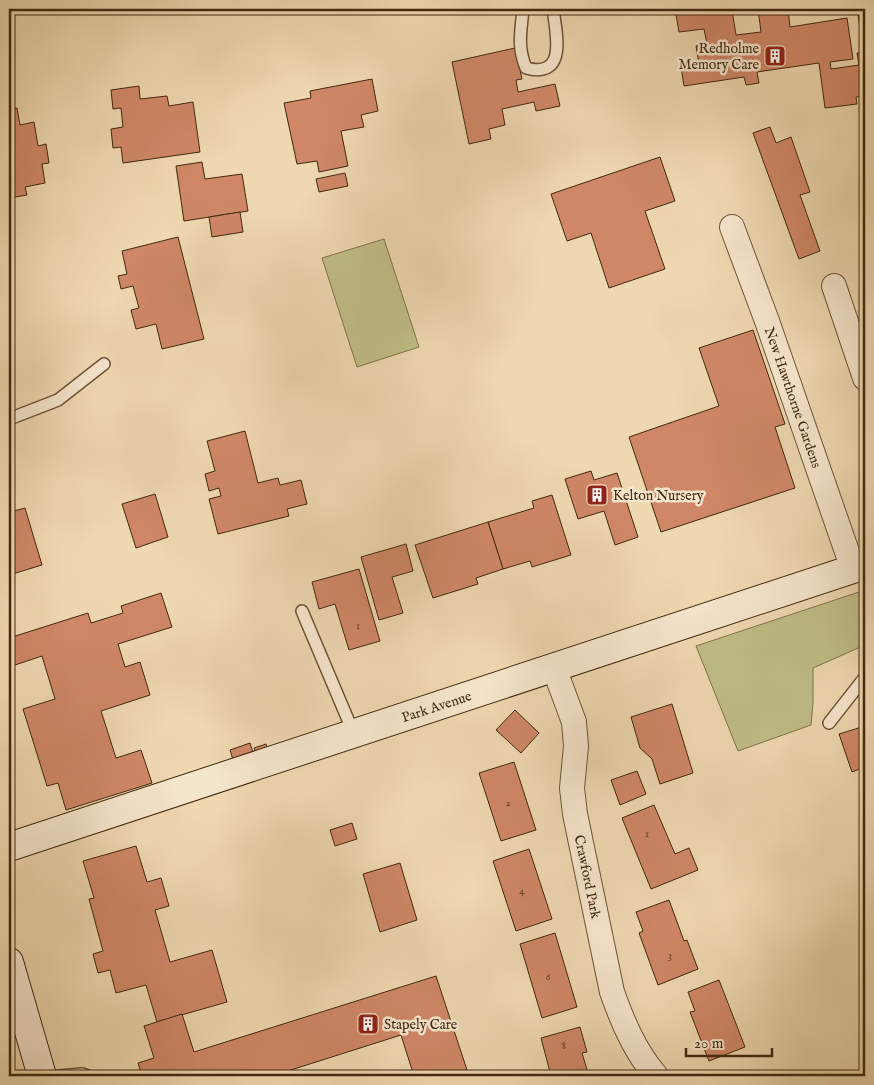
<svg xmlns="http://www.w3.org/2000/svg" width="874" height="1085" viewBox="0 0 874 1085" font-family="'IM FELL English',serif">
<style>
.green{fill:#bfbd87;stroke:#80734b}
.building{fill:#cf8767;stroke:#41290f}
.lines{fill:none;stroke-linecap:round;stroke-linejoin:round}
.lane-casing{stroke:#6c5437;stroke-width:14}
.street-casing{stroke:#6c5437;stroke-width:26}
.secondary-casing{stroke:#41290f;stroke-width:30}
.lane{stroke:#f5e5cc;stroke-width:11}
.street{stroke:#f5e5cc;stroke-width:24}
.secondary{stroke:#f5e5cc;stroke-width:28}
.labels{text-anchor:middle;stroke-width:5;stroke-linejoin:round;paint-order:stroke}
.number-label{font-size:11px;fill:#644025}
.poi-label{font-size:14px;fill:#41290f;stroke:#f5e5cc;text-anchor:start}
.street-label{font-size:14px;fill:#41290f;stroke:#f5e5cc}
</style>
<rect width="100%" height="100%" fill="#efd7b0"/>
<filter id="stains"><feTurbulence type="fractalNoise" baseFrequency=".004" numOctaves="4"/><feColorMatrix values="0 0 0 0 .2 0 0 0 0 .09 0 0 0 0 .02 0 0 0 .5 -.17"/></filter>
<radialGradient id="worn" r=".72"><stop offset=".6" stop-color="#630" stop-opacity="0"/><stop offset="1" stop-color="#630" stop-opacity=".3"/></radialGradient>
<g class="green">
<polygon points="384,239 419,347 357,367 322,258"/>
<polygon points="865,590 865,645 813,668 813,702 811,725 738,751 696,646"/>
</g>
<g class="building">
<polygon points="675,9 732,10 736,35 761,32 758,9 788,9 790,27 847,18 853,59 830,62 831,69 859,65 857,53 864,52 857,9 865,9 865,96 856,97 857,104 825,108 819,63 757,72 759,83 746,85 744,77 684,86 681,67 699,64 696,46 707,44 704,29 679,32"/>
<polygon points="515,48 522,79 516,80 518,92 555,84 560,106 536,111 534,102 502,109 505,125 489,129 491,139 469,144 452,62"/>
<polygon points="372,79 378,111 361,115 364,127 341,131 348,166 319,172 317,161 297,164 284,103 311,98 310,91"/>
<polygon points="139,86 140,99 167,96 169,106 193,102 200,152 123,163 121,147 113,148 111,129 123,127 121,108 113,109 111,90"/>
<polygon points="17,108 20,125 34,122 38,146 46,144 49,163 42,164 45,183 25,187 27,195 9,198 9,109"/>
<polygon points="770,127 776,143 791,137 810,192 800,195 820,251 799,259 753,133"/>
<polygon points="660,157 675,201 645,211 665,269 609,288 591,233 567,241 551,194"/>
<polygon points="202,162 205,179 242,174 248,211 184,221 176,166"/>
<polygon points="345,173 348,186 319,192 316,179"/>
<polygon points="240,212 243,232 212,237 209,217"/>
<polygon points="178,237 204,339 162,349 156,324 136,329 131,310 139,308 133,286 121,289 118,276 127,274 122,251"/>
<polygon points="753,330 785,424 775,427 795,488 661,532 629,437 719,406 699,348"/>
<polygon points="245,431 258,483 278,478 280,485 301,480 307,504 287,509 289,516 218,534 209,499 221,496 219,488 209,491 205,474 215,471 207,441"/>
<polygon points="591,471 594,480 617,473 638,537 615,545 604,511 578,519 565,479"/>
<polygon points="155,494 168,537 136,548 122,504"/>
<polygon points="552,495 571,555 532,567 530,561 503,569 488,522 534,508 532,501"/>
<polygon points="9,507 10,512 25,508 42,565 9,575"/>
<polygon points="488,522 503,569 476,578 478,584 433,598 415,545"/>
<polygon points="406,544 413,571 392,577 403,613 379,620 361,557"/>
<polygon points="359,569 380,641 349,650 335,604 319,609 312,582"/>
<polygon points="161,593 172,627 118,644 125,667 140,662 150,695 101,711 116,758 141,750 152,783 66,810 58,783 47,786 23,709 55,699 42,656 9,667 9,638 88,613 91,623 123,613 121,606"/>
<polygon points="672,704 693,773 660,784 652,759 640,748 631,717"/>
<polygon points="515,710 539,733 521,753 496,730"/>
<polygon points="865,726 865,767 852,772 839,734"/>
<polygon points="250,743 254,756 234,763 230,750"/>
<polygon points="266,744 268,751 257,755 254,748"/>
<polygon points="514,762 536,830 501,841 479,773"/>
<polygon points="637,771 646,794 620,805 611,780"/>
<polygon points="654,805 675,854 689,848 698,870 651,889 622,818"/>
<polygon points="352,823 357,839 335,846 330,830"/>
<polygon points="136,846 147,882 161,878 169,906 155,910 170,962 212,950 227,1002 157,1022 146,985 116,993 110,970 98,973 93,954 103,951 89,899 94,898 83,861"/>
<polygon points="529,849 552,919 516,931 493,861"/>
<polygon points="400,863 417,920 380,932 363,874"/>
<polygon points="669,900 684,941 687,940 698,969 658,985 639,933 643,931 636,912"/>
<polygon points="555,933 577,1007 542,1018 520,944"/>
<polygon points="436,976 469,1076 414,1076 401,1035 272,1076 142,1076 138,1063 154,1058 144,1026 182,1014 194,1052"/>
<polygon points="719,980 745,1047 709,1061 690,1012 695,1011 688,992"/>
<polygon points="580,1027 587,1052 582,1053 589,1076 551,1076 541,1038"/>
</g>
<g class="lines">
<g class="lane-casing">
<g id="lane">
<path d="M523,9c-2,23 -6,37 3,59 42,11 30,-35 27,-59"/>
<polyline points="9,419 58,400 104,364"/>
<polyline points="302,611 354,734"/>
<polyline points="829,723 865,677"/>
<polyline points="59,1076 82,1074 88,1076"/>
</g>
</g>
<g class="street-casing">
<g id="street">
<path id="s1" d="M732,227l35,94 86,248"/>
<polyline points="834,286 865,378"/>
<path id="s2" d="M554,668l20,54 2,24 -4,42 3,26 37,178c11,31 23,59 44,84"/>
</g>
</g>
<g class="secondary-casing">
<g id="secondary">
<path id="s3" d="M9,847l856,-282"/>
<polyline points="9,962 42,1076"/>
</g>
</g>
<use href="#lane" class="lane"/>
<use href="#street" class="street"/>
<use href="#secondary" class="secondary"/>
</g>
<defs>
<g id="building-square" transform="scale(1.125)"><rect x="-9" y="-9" width="18" height="18" rx="4" fill="#8f2418" stroke="#f5e5cc"/><path d="M-4-6H4V6H1V3H-1V6H-4ZM-2.5-4.3h1.7v1.8h-1.7ZM.8-4.3h1.7v1.8H.8ZM-2.5-1h1.7V.8h-1.7ZM.8-1h1.7V.8H.8Z" fill="#fff"/></g>
</defs>
<g fill-rule="evenodd">
<use href="#building-square" x="775" y="56"/>
<use href="#building-square" x="597" y="495"/>
<use href="#building-square" x="368" y="1024"/>
</g>
<g class="labels">
<g class="number-label">
<text x="358" y="629">1</text>
<text x="508" y="806">2</text>
<text x="647" y="837">1</text>
<text x="522" y="894">4</text>
<text x="670" y="959">3</text>
<text x="548" y="980">6</text>
<text x="564" y="1049">8</text>
</g>
<g class="poi-label">
<text x="759" y="53" text-anchor="end">Redholme<tspan x="759" dy="16">Memory Care</tspan></text>
<text x="613" y="500">Kelton Nursery</text>
<text x="384" y="1029">Stapely Care</text>
</g>
<g class="street-label">
<text dy="5" stroke="none"><textPath href="#s1" startOffset="181">New Hawthorne Gardens</textPath></text>
<text dy="5" stroke="none"><textPath href="#s3" startOffset="450">Park Avenue</textPath></text>
<text dy="5" stroke="none"><textPath href="#s2" startOffset="214">Crawford Park</textPath></text>
</g>
</g>
<rect width="874" height="1085" fill="none" stroke="#efd7b0" stroke-width="30"/>
<rect x="10" y="10" width="854" height="1065" fill="none" stroke="#41290f" stroke-width="2.5"/>
<rect x="15" y="15" width="844" height="1055" fill="none" stroke="#41290f"/>
<path d="M686 1048v8h86v-8" fill="none" stroke="#41290f" stroke-width="2.5"/>
<text x="694" y="1048" font-size="15" fill="#41290f" stroke="#f5e5cc" stroke-width="4" paint-order="stroke">20 m</text>
<rect width="100%" height="100%" filter="url(#stains)"/>
<rect width="100%" height="100%" fill="url(#worn)"/>
</svg>
